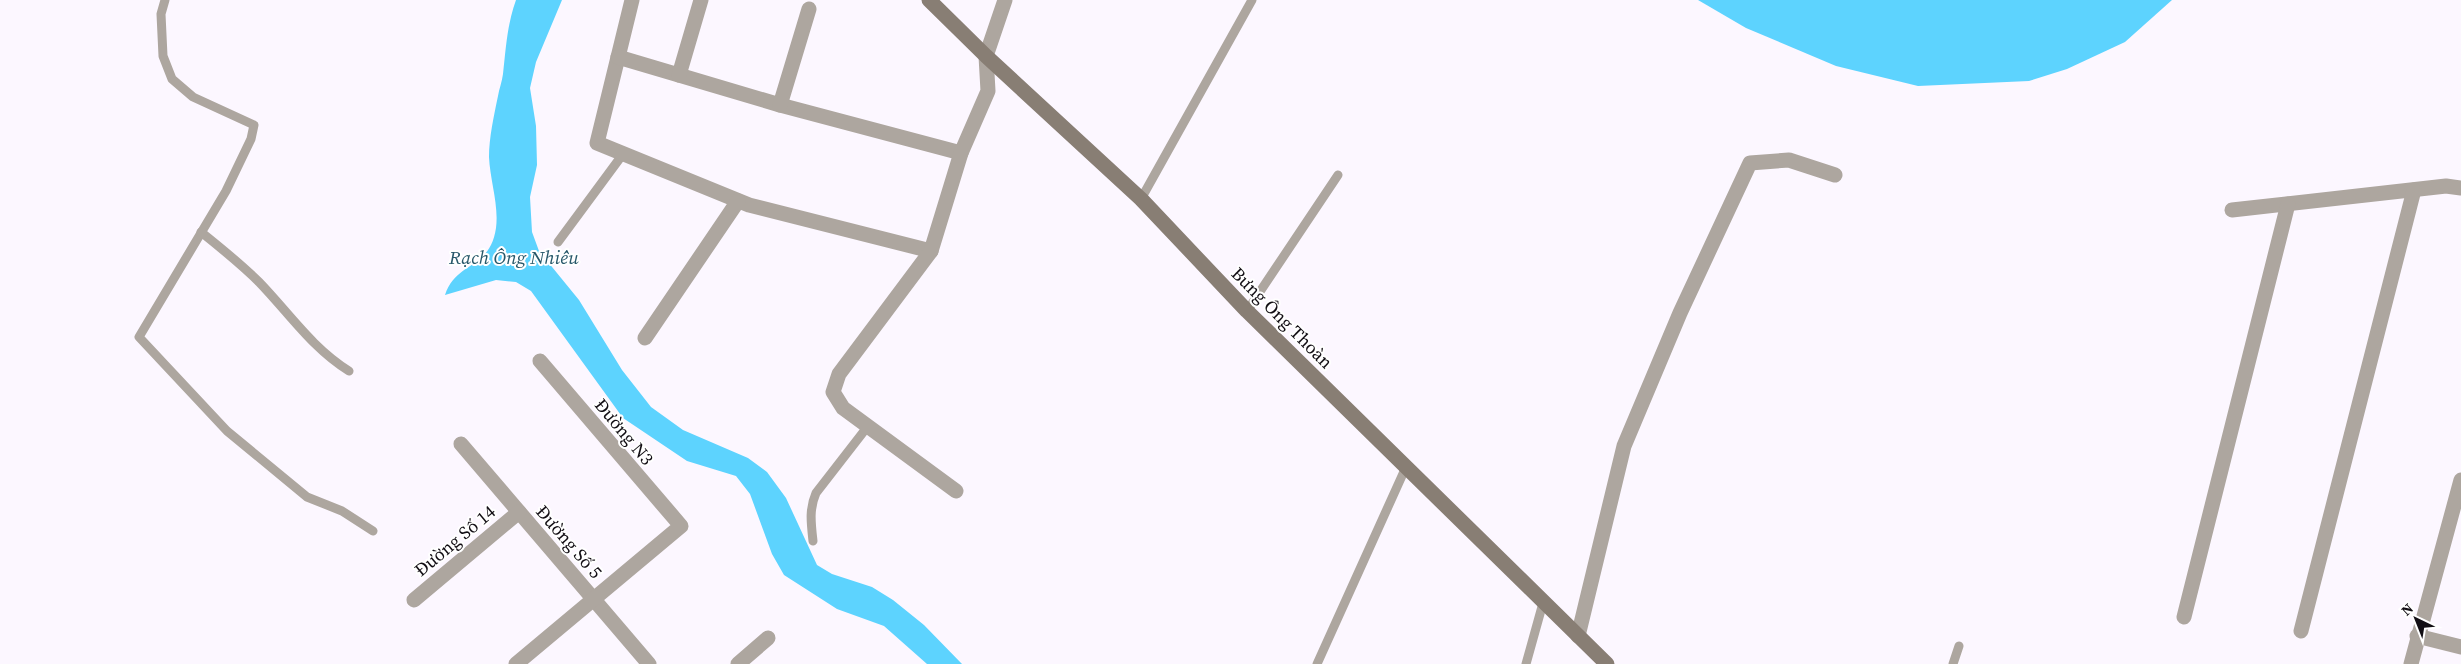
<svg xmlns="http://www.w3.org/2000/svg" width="2461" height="664" viewBox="0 0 2461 664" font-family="'Source Serif 4',serif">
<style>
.water{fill:#5dd3fe}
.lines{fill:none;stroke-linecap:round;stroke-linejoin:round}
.lane{stroke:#ada69f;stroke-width:9}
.street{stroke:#ada69f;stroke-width:15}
.secondary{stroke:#887e74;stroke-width:15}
.labels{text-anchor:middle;stroke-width:4;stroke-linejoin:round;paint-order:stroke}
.street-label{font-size:18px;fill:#120e14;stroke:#fff}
.water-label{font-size:19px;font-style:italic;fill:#27586a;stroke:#fff}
</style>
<rect width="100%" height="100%" fill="#fcf7ff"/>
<g class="water">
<path d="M516,0h46l-26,62 -6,26 6,38 1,39 -7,32 2,35 7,19 40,49 43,70 29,37 32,23 65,28 19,14 19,26 31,67 15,9 40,13 21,13 31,25 38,39h-35l-43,-38 -47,-17 -53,-34 -12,-21 -22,-60 -14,-18 -49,-15 -64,-43 -92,-127 -15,-9 -20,-2 -51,15c11,-34 45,-25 51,-67 3,-23 -6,-48 -7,-71 0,-19 5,-42 9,-61 1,-7 4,-14 5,-22 3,-26 4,-49 13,-74z"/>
<polygon points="1698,0 2172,0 2125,42 2067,69 2029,81 1918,86 1836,66 1746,28"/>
</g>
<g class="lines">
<g class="lane">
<polyline points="165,0 161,14 163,56 172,79 193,97 254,125 251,139 226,191 139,337 227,431 307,497 342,511 373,531"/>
<polyline points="1141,199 1252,0"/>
<path d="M201,232c20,16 40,32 58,50 30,31 53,66 90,89"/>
<polyline points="558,242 623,154"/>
<polyline points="1247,311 1338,175"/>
<path d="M813,541c-2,-18 -4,-32 3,-48l52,-67"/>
<polyline points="1317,664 1406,467"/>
<polyline points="1526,664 1543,603"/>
<polyline points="1953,664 1959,646"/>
</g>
<g class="street">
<polyline points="632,0 597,143 749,205 931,251"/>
<polyline points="618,57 780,105 961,153"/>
<polyline points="679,75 701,0"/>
<polyline points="780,105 809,9"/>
<polyline points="2232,210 2446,186 2461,188"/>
<polyline points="645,338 738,201"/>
<polyline points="461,444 649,664"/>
<polyline points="956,491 843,408 833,392 839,374 931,251 961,153 988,91 986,56 1005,0"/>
<polyline points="414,600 519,512"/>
<polyline points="2184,617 2288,204"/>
<polyline points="2301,631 2414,190"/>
<polyline points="1578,636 1624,446 1680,313 1750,163 1789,160 1835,175"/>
<polyline points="2417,636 2461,647"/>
<polyline points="516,664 681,526 540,361"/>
<polyline points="738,664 768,638"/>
<polyline points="2411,664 2461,480"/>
</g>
<polyline class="secondary" points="929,0 986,56 1141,199 1247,311 1607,664"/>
</g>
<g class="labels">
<g class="street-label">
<text transform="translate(1282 318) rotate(45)" y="6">Bưng Ông Thoàn</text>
<text transform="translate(624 432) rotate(50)" y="6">Đường N3</text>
<text transform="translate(455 541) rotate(-40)" y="6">Đường Số 14</text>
<text transform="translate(569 542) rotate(49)" y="6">Đường Số 5</text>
</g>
<g class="water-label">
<text x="514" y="264">Rạch Ông Nhiêu</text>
</g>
</g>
<g transform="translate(2416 619) rotate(317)" stroke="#ffffff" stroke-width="4" paint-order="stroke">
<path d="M0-4L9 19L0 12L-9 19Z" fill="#120e14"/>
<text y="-8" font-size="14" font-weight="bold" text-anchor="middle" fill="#120e14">N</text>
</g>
</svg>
